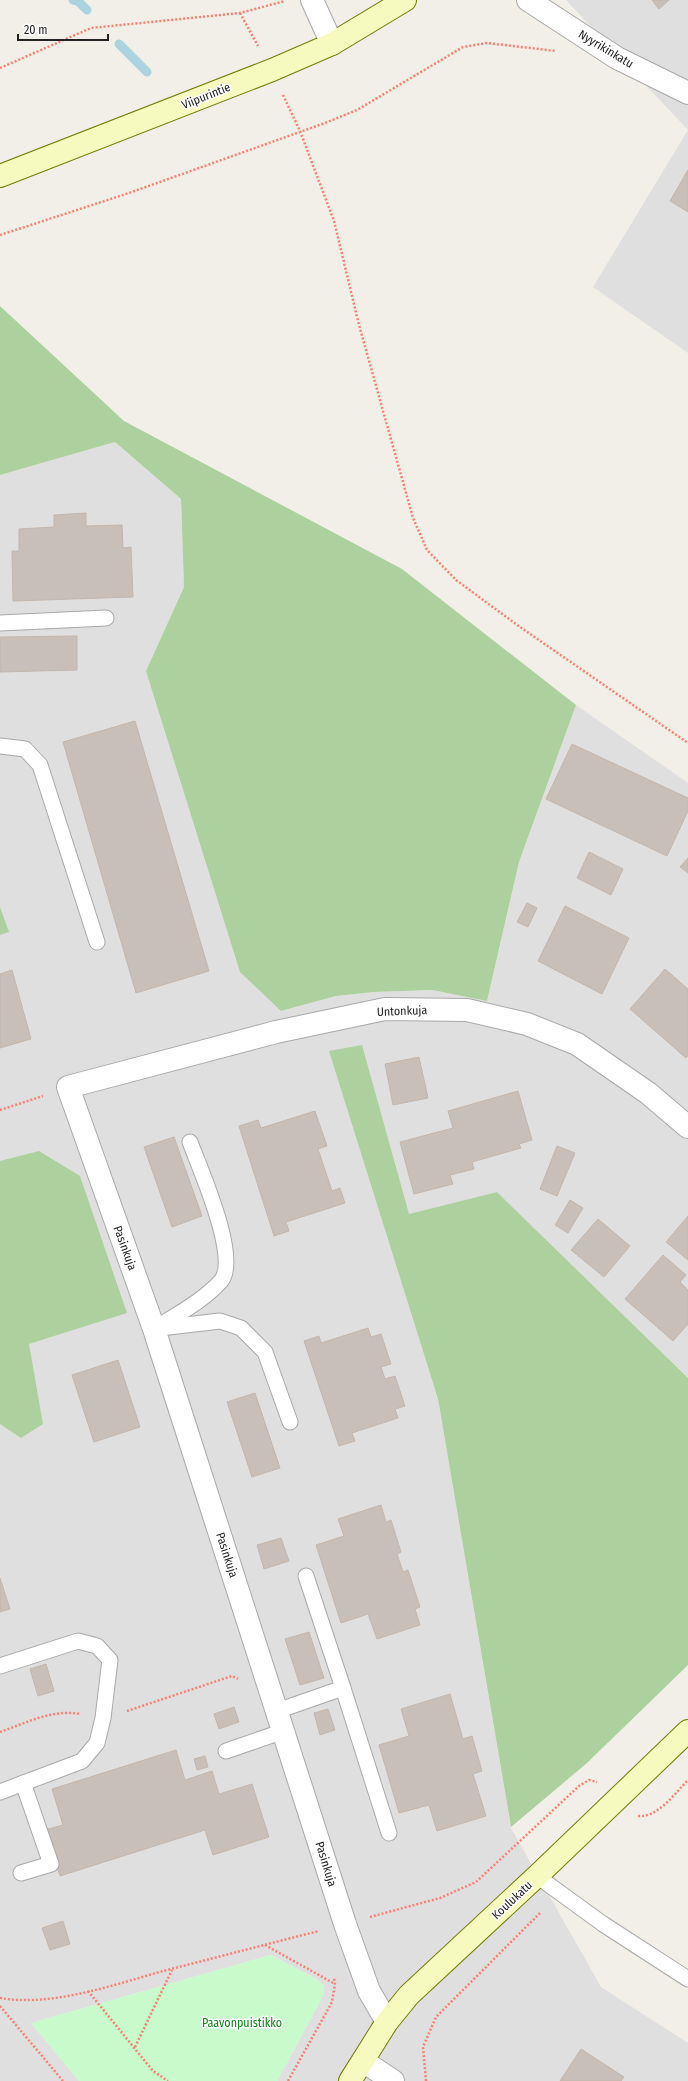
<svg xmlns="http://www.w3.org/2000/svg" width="688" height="2081" viewBox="0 0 688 2081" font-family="'Fira Sans Condensed',sans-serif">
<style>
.residential{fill:#e0dfdf}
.forest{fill:#add19e}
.park{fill:#c8facc}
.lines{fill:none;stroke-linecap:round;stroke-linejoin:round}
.stream{stroke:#aad3df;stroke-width:9}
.building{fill:#c7bfb8;stroke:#c4b6ab}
.lane-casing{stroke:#a9a9a9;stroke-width:17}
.street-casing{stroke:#a9a9a9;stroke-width:24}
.secondary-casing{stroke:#707d05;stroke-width:24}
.path{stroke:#fa8072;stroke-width:2.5;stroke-dasharray:2 2;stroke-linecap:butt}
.lane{stroke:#fff;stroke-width:15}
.street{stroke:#fff;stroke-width:22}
.secondary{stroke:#f7fabf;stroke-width:22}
.labels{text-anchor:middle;stroke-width:3;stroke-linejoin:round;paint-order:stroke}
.street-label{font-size:12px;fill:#222;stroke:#fff}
.park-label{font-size:12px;fill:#0c8416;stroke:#fff}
</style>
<rect width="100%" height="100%" fill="#f2efe9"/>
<g class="residential">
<polygon points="566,0 688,0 688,353 593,287 688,130"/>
<polygon points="115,442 181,499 184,587 146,671 281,1011 336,996 374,992 432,990 487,1001 519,862 576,705 688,783 688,1378 497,1192 384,1226 438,1399 511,1828 601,1987 688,2043 688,2081 277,2081 323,1996 324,1986 316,1979 271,1955 31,2023 79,2081 0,2081 0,475"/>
</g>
<g class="forest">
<polygon points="0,306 124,421 402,569 576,705 519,862 487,1001 432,990 374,992 336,996 281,1011 240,972 146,671 184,587 181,499 115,442 0,475"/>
<polygon points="0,907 9,932 0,935"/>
<polygon points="362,1045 409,1214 497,1192 688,1378 688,1665 587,1763 511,1827 438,1399 329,1051"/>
<polygon points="39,1151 80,1176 127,1313 29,1344 43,1424 21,1438 0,1424 0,1161"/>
</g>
<polygon class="park" points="271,1955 316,1979 324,1986 323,1996 277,2081 79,2081 31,2023"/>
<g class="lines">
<g class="stream">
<polyline points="73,0 78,1 87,10"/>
<polyline points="119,44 147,72"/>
</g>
</g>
<g class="building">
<polygon points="652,0 669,0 659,9"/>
<polygon points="688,170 688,212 670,201"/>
<polygon points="86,513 86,526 122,525 123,548 131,547 133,597 13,601 12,551 19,551 19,529 54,527 54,515"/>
<polygon points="77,636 77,670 0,672 0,637"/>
<polygon points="135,721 209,971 136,993 63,742"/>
<polygon points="572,744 688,798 688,811 667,856 546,799"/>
<polygon points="589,852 623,869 611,895 577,878"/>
<polygon points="688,858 688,873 680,867"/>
<polygon points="527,903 537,908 528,927 517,922"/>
<polygon points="565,906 629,938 602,994 538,961"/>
<polygon points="665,969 688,989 688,1056 686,1058 630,1009"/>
<polygon points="12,970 31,1039 0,1048 0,974"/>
<polygon points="419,1057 428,1098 393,1105 385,1064"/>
<polygon points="518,1091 532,1140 519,1144 521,1148 472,1162 474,1169 450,1175 453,1184 414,1194 400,1142 453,1128 448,1111"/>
<polygon points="315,1111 327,1146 318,1149 332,1191 340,1188 345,1203 286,1222 289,1231 274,1236 239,1126 258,1120 261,1128"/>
<polygon points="174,1137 202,1216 172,1227 144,1147"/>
<polygon points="557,1146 575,1153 557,1196 540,1189"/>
<polygon points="570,1200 583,1208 568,1233 555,1225"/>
<polygon points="688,1216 688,1260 666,1242"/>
<polygon points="598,1219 630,1246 604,1277 571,1250"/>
<polygon points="663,1255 686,1275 680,1282 688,1290 688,1324 673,1341 625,1299"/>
<polygon points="368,1328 371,1337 381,1334 391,1364 381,1367 385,1379 395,1376 405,1406 395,1409 398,1418 352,1433 355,1441 339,1446 304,1341 319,1336 321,1343"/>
<polygon points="118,1360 140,1427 94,1442 72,1375"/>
<polygon points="255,1393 280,1468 252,1477 227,1402"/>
<polygon points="381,1505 386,1522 391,1520 401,1552 397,1554 403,1572 408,1570 420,1607 415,1609 420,1625 377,1639 368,1614 341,1623 316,1545 344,1536 338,1519"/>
<polygon points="281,1538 289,1561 264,1569 257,1545"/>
<polygon points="0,1578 10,1609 0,1612"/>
<polygon points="309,1632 324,1678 300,1685 285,1639"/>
<polygon points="46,1664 54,1691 38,1696 30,1669"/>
<polygon points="450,1694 463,1739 472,1736 482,1771 473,1774 486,1816 437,1831 429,1805 399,1813 379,1745 409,1736 401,1709"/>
<polygon points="234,1707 239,1722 219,1729 214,1714"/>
<polygon points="328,1709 335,1730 320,1735 314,1713"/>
<polygon points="176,1750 185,1780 212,1771 219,1794 252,1784 269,1837 213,1855 205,1830 60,1876 45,1830 63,1825 52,1789"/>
<polygon points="205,1756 208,1767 197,1770 194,1759"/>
<polygon points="63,1921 70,1944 50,1950 42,1928"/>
<polygon points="581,2049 624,2077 621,2081 560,2081"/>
</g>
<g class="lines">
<g class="lane-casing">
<g id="lane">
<polyline points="0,623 106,618"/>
<polyline points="0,746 25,749 40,765 97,942"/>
<polyline points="160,1328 220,1321 241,1328 265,1352 290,1422"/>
<path d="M154,1329c22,-14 49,-28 67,-48 19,-23 -21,-112 -31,-139"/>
<polyline points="306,1576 343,1688"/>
<polyline points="0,1666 78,1641 97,1646 110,1660 103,1718 97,1743 82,1761 0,1792"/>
<polyline points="277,1711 343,1688 389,1833"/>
<polyline points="226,1751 284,1731"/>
<polyline points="21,1873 51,1864 23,1783"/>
<polyline points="537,1876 603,1924 688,1979"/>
</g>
</g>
<g class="street-casing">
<g id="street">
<polyline points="312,0 332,44"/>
<polyline points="528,0 617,58 688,93"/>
<polyline points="387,2022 369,1991 345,1924 154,1329 68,1087 276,1032 385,1009 467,1010 527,1024 577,1044 648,1093 688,1127"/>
<polyline points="363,2061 393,2081"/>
</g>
</g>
<g class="secondary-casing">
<g id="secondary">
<polyline points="0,176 272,70 332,44 405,0"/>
<polyline points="350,2081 387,2022 409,1995 537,1876 688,1731"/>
</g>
</g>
<g class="path">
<polyline points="240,13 258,46"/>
<polyline points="0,68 91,28 240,13 285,1"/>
<polyline points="283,95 300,131 334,221 359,325 413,518 427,550 456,580 520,627 688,743"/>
<polyline points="0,235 129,193 325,123 357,110 463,47 487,43 556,51"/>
<polyline points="0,1110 43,1096"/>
<polyline points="127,1711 232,1676 238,1679"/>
<path d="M0,1732c26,-9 52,-23 80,-18"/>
<path d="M638,1816c20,2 37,-23 50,-36"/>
<polyline points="370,1917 440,1898 476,1882 579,1786 589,1780 597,1782"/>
<polyline points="265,1945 335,1984"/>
<polyline points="88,1991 153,2071 168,2081"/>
<path d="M0,1998c52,9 113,-13 163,-27 52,-13 104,-27 156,-40"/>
<polyline points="0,2006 63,2081"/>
<polyline points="135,2047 172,1970"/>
<polyline points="288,2081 332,2002 335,1984 334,1978"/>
<polyline points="426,2081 423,2047 436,2017 540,1913"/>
</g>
<use href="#lane" class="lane"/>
<use href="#street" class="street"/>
<use href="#secondary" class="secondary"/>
</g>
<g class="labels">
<g class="street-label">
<text transform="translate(606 49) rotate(31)" y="4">Nyyrikinkatu</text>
<text transform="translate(206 96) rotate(-22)" y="4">Viipurintie</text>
<text transform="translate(402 1011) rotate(-2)" y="4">Untonkuja</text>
<text transform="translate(125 1248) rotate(70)" y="4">Pasinkuja</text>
<text transform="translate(227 1555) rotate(72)" y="4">Pasinkuja</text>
<text transform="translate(326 1864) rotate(73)" y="4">Pasinkuja</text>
<text transform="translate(512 1900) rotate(-43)" y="4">Koulukatu</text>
</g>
<g class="park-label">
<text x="242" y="2027">Paavonpuistikko</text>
</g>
</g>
<path d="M18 34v6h90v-6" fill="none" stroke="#222222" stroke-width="2"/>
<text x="24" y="34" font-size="12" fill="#222222" stroke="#ffffff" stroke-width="3" paint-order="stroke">20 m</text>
</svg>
